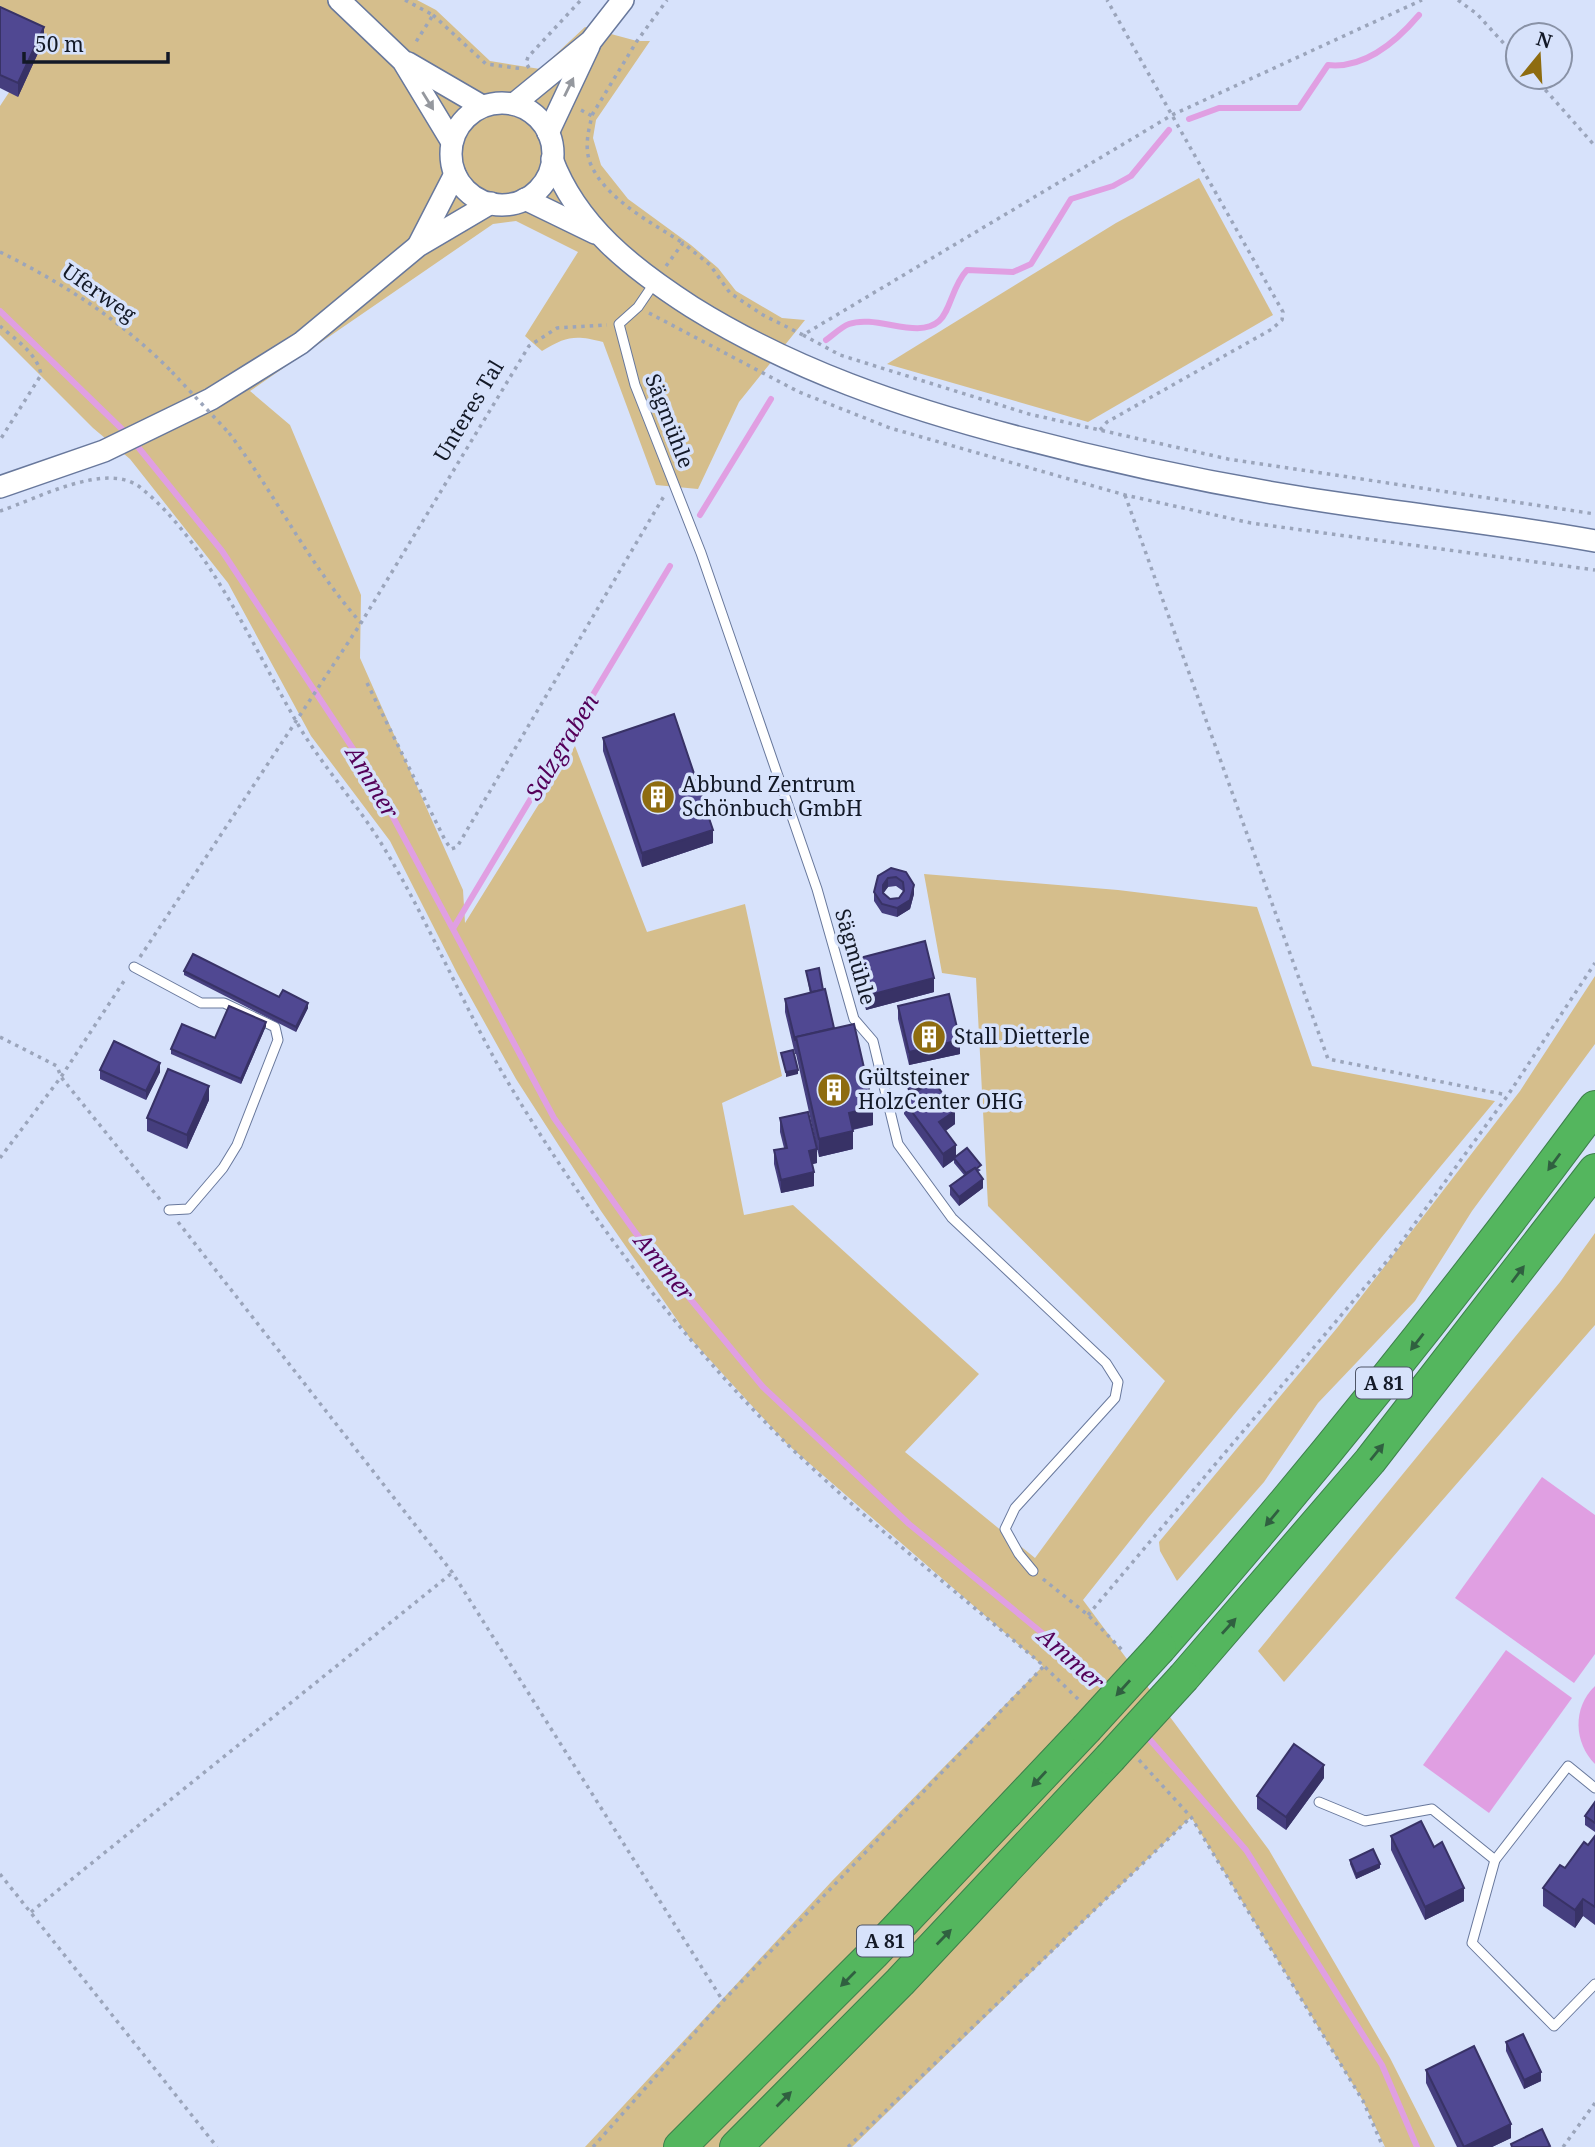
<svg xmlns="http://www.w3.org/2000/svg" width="1595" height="2147" viewBox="0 0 1595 2147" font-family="'Noto Serif',serif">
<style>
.green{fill:#d5be8c}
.water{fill:#e09fe2}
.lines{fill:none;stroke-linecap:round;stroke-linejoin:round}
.stream{stroke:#e09fe2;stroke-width:6}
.service-casing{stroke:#68789c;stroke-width:11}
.tertiary-casing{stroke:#68789c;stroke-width:24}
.motorway-casing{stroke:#3d7f4b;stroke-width:34}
.path{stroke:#9ba5bb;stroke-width:3.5;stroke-dasharray:3.5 5;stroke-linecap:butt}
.service{stroke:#fff;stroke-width:9}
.tertiary{stroke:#fff;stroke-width:21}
.motorway{stroke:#54b65e;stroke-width:32}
.motorway-bridge-casing{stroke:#3d7f4b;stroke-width:34;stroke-linecap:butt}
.path-bridge{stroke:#9ba5bb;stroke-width:3.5;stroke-dasharray:3.5 5;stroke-linecap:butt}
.motorway-bridge{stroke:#54b65e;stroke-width:32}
.wall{fill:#453e7e;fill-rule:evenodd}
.shaded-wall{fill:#383266}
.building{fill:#504892;stroke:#383266;stroke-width:2;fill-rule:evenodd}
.oneway{fill:#95989e}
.oneway2{fill:#306040}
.labels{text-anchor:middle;stroke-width:7;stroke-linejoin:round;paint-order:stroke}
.shield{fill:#d7e2fb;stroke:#4e5567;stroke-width:2}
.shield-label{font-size:19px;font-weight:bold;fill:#131927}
.street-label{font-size:21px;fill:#131927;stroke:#d7e2fb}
.poi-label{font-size:21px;fill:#131927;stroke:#d7e2fb;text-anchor:start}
.water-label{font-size:23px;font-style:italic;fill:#540059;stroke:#d7e2fb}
</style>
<rect width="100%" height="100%" fill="#d7e2fb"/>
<g class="green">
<path d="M0,0h417l19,10 54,51 50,8 45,-42 52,14h13l-54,79 -3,18 8,27 27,34 63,46 27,23 18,23 46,27 23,2 -66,82 -41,87 -42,-4 -53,-143c-28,-7 -36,-6 -61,9l-17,-15 53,-84 -62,-31 -23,3 -243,167 40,34 71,170 -1,63 103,232 2,33 110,-177 72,186 98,-28 37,172 -60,27 22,112 49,-10 186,169 -74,78 130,106 130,-177 -177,-175 -12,-228 -34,-5 -18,-99 194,16 139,17 55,159 183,35 -347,417 -65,82 186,250 121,208 45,89h-50l-22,-46 -172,-284 -339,330h-267l247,-266 211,-215 -256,-222 -98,-107 -88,-126 -85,-132 -59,-106 -67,-132 -79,-105 -83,-153 -98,-124 -37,-31 -93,-93v-229l45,-68 -45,-32z"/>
<polygon points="1199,178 1273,315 1088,422 887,364 1116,223"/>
<polygon points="1595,976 1595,1044 1472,1211 1415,1301 1318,1403 1264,1482 1177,1581 1160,1551 1159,1542 1337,1328 1520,1091"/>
<polygon points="1595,1233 1595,1325 1284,1682 1258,1651 1560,1282"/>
</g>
<g class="water">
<polygon points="1542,1477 1595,1515 1595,1654 1574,1683 1455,1598"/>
<polygon points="1506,1650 1572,1698 1489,1813 1423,1765"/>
<path d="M1595,1686v78c-21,-21 -23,-56 0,-78z"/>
</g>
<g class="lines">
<g class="stream">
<path d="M1189,119l30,-11h80l29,-43c37,4 68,-23 91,-50"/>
<polyline points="0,311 127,434"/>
<path d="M826,340c7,-5 15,-13 23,-16 27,-10 69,16 90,-3 12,-11 13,-35 28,-51l46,2 18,-8 40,-65 42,-13 18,-10 38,-46"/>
<polyline points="134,442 222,551 371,776 554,1118 635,1232 763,1387 909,1524 1091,1673 1107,1692"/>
<polyline points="700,515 771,399"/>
<polyline points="454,927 670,566"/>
<polyline points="1145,1734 1246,1850 1382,2065 1417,2147"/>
</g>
<g class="service-casing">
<g id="service">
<polyline points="655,282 638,307 619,324 635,385 701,553 817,889 854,1019 873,1041 898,1144 952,1218 1106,1363 1118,1382 1115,1398 1015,1508 1005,1529 1019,1554 1033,1571"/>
<polyline points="134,967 201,1003 224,1003 275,1027 278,1040 237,1145 223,1168 188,1209 169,1210"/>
<polyline points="1595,1788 1568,1766 1495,1860 1472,1943 1554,2026 1595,1984"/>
<polyline points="1319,1802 1365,1821 1432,1809 1495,1860"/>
</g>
</g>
<g class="tertiary-casing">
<g id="tertiary">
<polyline points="339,0 403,61 452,142"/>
<polyline points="408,63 482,106"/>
<circle cx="502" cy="154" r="51"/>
<polyline points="514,104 591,41 623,0"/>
<polyline points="548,133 589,46"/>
<path d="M552,159c25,67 81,110 140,148 101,63 210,100 325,130 110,29 220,52 333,68 81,12 164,21 245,36"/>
<polyline points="525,199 595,233"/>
<polyline points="419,244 455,174"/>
<polyline points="0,487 104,451 211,399 301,343 418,246 491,203"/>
</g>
</g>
<g class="motorway-casing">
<g id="motorway">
<path d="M1160,1648c153,-174 297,-355 435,-541"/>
<polyline points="1184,1677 1370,1461 1595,1170"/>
<polyline points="680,2147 873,1954 1086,1729"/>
<polyline points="736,2147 900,1982 1110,1758"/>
</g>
</g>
<g class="path">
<polyline points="405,0 433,15 414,45"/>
<polyline points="1458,0 1477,14 1518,59"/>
<polyline points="433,15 486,64 524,69"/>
<polyline points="529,68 526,63 528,57 581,0"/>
<polyline points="1534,77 1595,146"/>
<path d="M581,110l11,6c-4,16 -8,33 -1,49 16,35 61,58 92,78"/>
<polyline points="592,115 637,41 667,0"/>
<path d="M0,252c63,31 122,69 172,120"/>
<polyline points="666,266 683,243 710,265 730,293 763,315 803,335 1172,115 1422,0"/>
<polyline points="649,313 799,392 890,428 1125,495 1251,523 1595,570"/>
<path d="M0,326c15,13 38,28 41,49l-41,65"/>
<polyline points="803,335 840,355 1029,414 1228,459 1595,514"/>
<polyline points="1100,430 1107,422 1272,329 1282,320 1283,312 1107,0"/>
<path d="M229,433c47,62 80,132 132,190"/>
<polyline points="1125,495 1328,1059 1507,1095"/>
<path d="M0,511c37,-12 107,-51 141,-23 67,54 112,159 155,233 23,41 59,80 85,122 47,76 82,164 128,241 76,127 173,257 278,360 81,79 171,149 257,222l35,34"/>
<polyline points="367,683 445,840 451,849 457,847 664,496"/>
<polyline points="140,957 361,623 529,346 557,328 607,325"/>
<polyline points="0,1037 57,1066 61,1077 162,1202"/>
<polyline points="0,1158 61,1077 126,978"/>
<polyline points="178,1222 452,1572 723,2001"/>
<polyline points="1043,1579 1088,1615 1123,1651"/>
<polyline points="1088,1615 1392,1255 1508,1095 1595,963"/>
<polyline points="1139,1760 1191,1817 1363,2101 1383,2147"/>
<polyline points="0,1874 217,2147"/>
<polyline points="31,1912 452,1573"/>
<polyline points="593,2147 723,2001 1044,1666"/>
<polyline points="848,2147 1191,1817"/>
<polyline points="1563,2147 1595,2103"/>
</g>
<use href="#service" class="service"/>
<use href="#tertiary" class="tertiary"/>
<use href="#motorway" class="motorway"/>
<g class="motorway-bridge-casing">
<g id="motorway-bridge">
<polyline points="1086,1729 1160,1648"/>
<polyline points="1110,1758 1184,1677"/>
</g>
</g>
<polyline class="path-bridge" points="172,372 229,433"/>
<use href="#motorway-bridge" class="motorway-bridge"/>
</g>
<g class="wall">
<polygon points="0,7 44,40 18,97 0,88"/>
<polygon points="603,738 713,843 642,867 603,751"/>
<path d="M891,868l23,26 -4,15 -13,8 -15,-4 -8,-12v-9zM896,886l7,5 -4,7 -9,1 -7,-6 5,-6z"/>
<polygon points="856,959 934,992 866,1010 856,972"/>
<polygon points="184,971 279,997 308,1008 296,1032 184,975"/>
<polygon points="806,971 823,990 834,1028 873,1125 853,1130 853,1149 819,1157 796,1054 795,1054 785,1012 785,999 810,993"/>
<polygon points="898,1006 960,1054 909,1065 898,1019"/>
<polygon points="266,1026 241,1084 171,1054 171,1049"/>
<polygon points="100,1070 160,1072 146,1100 100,1079"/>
<polygon points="906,1079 920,1089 955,1124 945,1131 956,1157 981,1170 978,1172 983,1188 959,1206 950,1195 950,1186 964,1175 954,1163 954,1160 943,1168 904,1114 904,1101 915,1093 909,1095"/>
<polygon points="209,1100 187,1149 147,1131 147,1118"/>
<polygon points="780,1118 817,1163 812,1164 814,1186 781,1193 774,1164 774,1150 784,1148 780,1132"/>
<polygon points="1324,1778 1286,1830 1257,1809 1257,1796"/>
<polygon points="1595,1802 1595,1832 1585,1825 1585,1816"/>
<polygon points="1391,1836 1434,1847 1464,1901 1425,1920 1391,1850"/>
<polygon points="1595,1836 1595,1925 1583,1916 1575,1928 1543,1906 1543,1888 1588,1845"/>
<polygon points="1350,1860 1380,1868 1356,1879 1350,1864"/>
<polygon points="1506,2042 1541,2081 1524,2089 1506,2051"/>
<polygon points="1426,2070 1511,2138 1492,2147 1457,2147 1426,2083"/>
</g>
<g class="shaded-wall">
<polygon points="44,27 44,40 18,97 18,83"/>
<polygon points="713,830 713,843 642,867 642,853"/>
<polygon points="888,878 888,887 883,894 883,885"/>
<polygon points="914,885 914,894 910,909 897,917 897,908"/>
<polygon points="934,978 934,992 866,1010 866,996"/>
<polygon points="308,1003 308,1008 296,1032 296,1027"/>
<polygon points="266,1022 266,1026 241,1084 241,1079"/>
<polygon points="960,1040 960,1054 909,1065 909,1052"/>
<polygon points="160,1063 160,1072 146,1100 146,1091"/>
<polygon points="798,1070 798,1074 786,1077 786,1072"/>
<polygon points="209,1086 209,1100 187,1149 187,1135"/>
<polygon points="920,1088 920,1092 909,1095 909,1090"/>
<polygon points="873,1107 873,1125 849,1130 849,1113"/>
<polygon points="955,1111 955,1124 939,1136 939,1122"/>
<polygon points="853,1131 853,1149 819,1157 819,1139"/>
<polygon points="956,1145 956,1159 954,1158 954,1160 943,1168 943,1154"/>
<polygon points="817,1149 817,1163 809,1165 809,1151"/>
<polygon points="814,1172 814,1186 781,1193 781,1180"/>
<polygon points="983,1179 983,1188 959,1206 959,1197"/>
<polygon points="1324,1765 1324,1778 1286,1830 1286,1817"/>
<polygon points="1380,1864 1380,1868 1356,1879 1356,1874"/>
<polygon points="1464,1888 1464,1901 1425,1920 1425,1907"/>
<polygon points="1583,1899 1583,1916 1575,1928 1575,1910"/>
<polygon points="1541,2072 1541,2081 1524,2089 1524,2080"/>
<polygon points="1511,2124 1511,2138 1492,2147 1464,2147"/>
</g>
<g class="building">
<polygon points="0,7 44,27 18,83 0,75"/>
<polygon points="674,714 713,830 642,853 603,738"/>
<path d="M891,868l15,4 8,13 -4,15 -13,8 -15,-4 -8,-12 4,-16zM896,877l7,5 1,9 -5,7 -9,1 -7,-6v-8l5,-7z"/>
<polygon points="925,941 934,978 866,996 856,959"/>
<polygon points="193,954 279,997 283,990 308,1003 296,1027 184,971"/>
<polygon points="819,968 823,990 811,992 806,971"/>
<polygon points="825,989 834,1028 796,1037 796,1040 795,1040 785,999"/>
<polygon points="949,994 960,1040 909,1052 898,1006"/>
<polygon points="229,1006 266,1022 241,1079 171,1049 182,1024 215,1038"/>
<polygon points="854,1024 873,1107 849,1113 853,1131 819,1139 796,1037"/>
<polygon points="114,1041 160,1063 146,1091 100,1070"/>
<polygon points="793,1050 798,1070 786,1072 781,1053"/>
<polygon points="168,1069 209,1086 187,1135 147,1118"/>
<polygon points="918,1077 920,1088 909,1090 906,1079"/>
<polygon points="933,1080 955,1111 939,1122 956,1145 943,1154 904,1101"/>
<polygon points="808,1112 817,1149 809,1151 814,1172 781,1180 774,1150 787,1148 780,1118"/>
<polygon points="967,1148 981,1165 976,1169 975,1168 966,1173 954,1158"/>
<polygon points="975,1168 983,1179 959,1197 950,1186"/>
<polygon points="1294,1744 1324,1765 1286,1817 1257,1796"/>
<polygon points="1595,1802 1595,1823 1585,1816"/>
<polygon points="1421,1821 1434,1847 1442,1842 1464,1888 1425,1907 1391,1836"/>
<polygon points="1595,1836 1595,1907 1583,1899 1575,1910 1543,1888 1560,1865 1565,1868 1584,1842 1588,1845"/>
<polygon points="1373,1849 1380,1864 1356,1874 1350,1860"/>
<polygon points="1523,2034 1541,2072 1524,2080 1506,2042"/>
<polygon points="1474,2046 1511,2124 1464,2147 1426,2070"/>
<polygon points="1542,2129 1550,2146 1548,2147 1512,2147 1511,2144"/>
</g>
<defs><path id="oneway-solid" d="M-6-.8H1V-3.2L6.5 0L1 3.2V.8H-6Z" transform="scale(1.75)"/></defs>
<g class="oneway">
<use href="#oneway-solid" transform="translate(569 87) rotate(-64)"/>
<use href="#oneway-solid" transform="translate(428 101) rotate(58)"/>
</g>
<g class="oneway2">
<use href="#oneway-solid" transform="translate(1554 1162) rotate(126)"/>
<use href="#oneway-solid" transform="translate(1518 1274) rotate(-53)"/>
<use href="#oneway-solid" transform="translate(1417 1342) rotate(128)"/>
<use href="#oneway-solid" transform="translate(1377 1452) rotate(-51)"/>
<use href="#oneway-solid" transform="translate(1272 1518) rotate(130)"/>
<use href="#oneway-solid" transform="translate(1229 1626) rotate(-48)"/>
<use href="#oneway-solid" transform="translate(1123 1688) rotate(132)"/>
<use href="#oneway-solid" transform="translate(1039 1779) rotate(133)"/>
<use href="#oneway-solid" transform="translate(944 1937) rotate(-46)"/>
<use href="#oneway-solid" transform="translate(848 1979) rotate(135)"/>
<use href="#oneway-solid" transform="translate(784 2099) rotate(-45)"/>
</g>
<defs>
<g id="building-disc" transform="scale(1.75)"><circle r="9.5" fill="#8e6c10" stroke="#d7e2fb"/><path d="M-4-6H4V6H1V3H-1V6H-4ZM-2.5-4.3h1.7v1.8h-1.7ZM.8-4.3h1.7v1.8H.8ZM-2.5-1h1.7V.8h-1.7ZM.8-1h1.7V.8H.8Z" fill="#fff"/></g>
</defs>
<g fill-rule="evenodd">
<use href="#building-disc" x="658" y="797"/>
<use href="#building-disc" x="929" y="1037"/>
<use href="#building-disc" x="834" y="1090"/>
</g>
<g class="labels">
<g class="shield">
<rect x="1356" y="1367.5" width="56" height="31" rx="5"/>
<rect x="857" y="1925.5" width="56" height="31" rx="5"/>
</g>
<g class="shield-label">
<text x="1384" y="1390">A 81</text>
<text x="885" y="1948">A 81</text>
</g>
<g class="street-label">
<text transform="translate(99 293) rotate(35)" y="7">Uferweg</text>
<text transform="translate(469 411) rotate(-59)" y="7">Unteres Tal</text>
<text transform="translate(669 421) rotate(69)" y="7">Sägmühle</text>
<text transform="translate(855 957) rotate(74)" y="7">Sägmühle</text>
</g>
<g class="poi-label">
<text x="682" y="792">Abbund Zentrum<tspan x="682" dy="24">Schönbuch GmbH</tspan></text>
<text x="954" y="1044">Stall Dietterle</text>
<text x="858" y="1085">Gültsteiner<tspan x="858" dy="24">HolzCenter OHG</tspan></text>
</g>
<g class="water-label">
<text transform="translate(562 747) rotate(-59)" y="8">Salzgraben</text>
<text transform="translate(372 782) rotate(59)" y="8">Ammer</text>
<text transform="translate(664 1267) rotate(51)" y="8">Ammer</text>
<text transform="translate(1071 1659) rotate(42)" y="8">Ammer</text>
</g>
</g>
<g transform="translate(1539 56) rotate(18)"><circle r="33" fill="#d7e2fb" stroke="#8992a6" stroke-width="2"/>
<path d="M0-5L12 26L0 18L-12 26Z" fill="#8e6c10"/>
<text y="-10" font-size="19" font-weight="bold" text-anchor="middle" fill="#131927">N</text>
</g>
<path d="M24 52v10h144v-10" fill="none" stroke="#131927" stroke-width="3.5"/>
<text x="35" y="52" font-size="21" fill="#131927" stroke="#d7e2fb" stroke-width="5" paint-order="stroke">50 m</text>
</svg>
